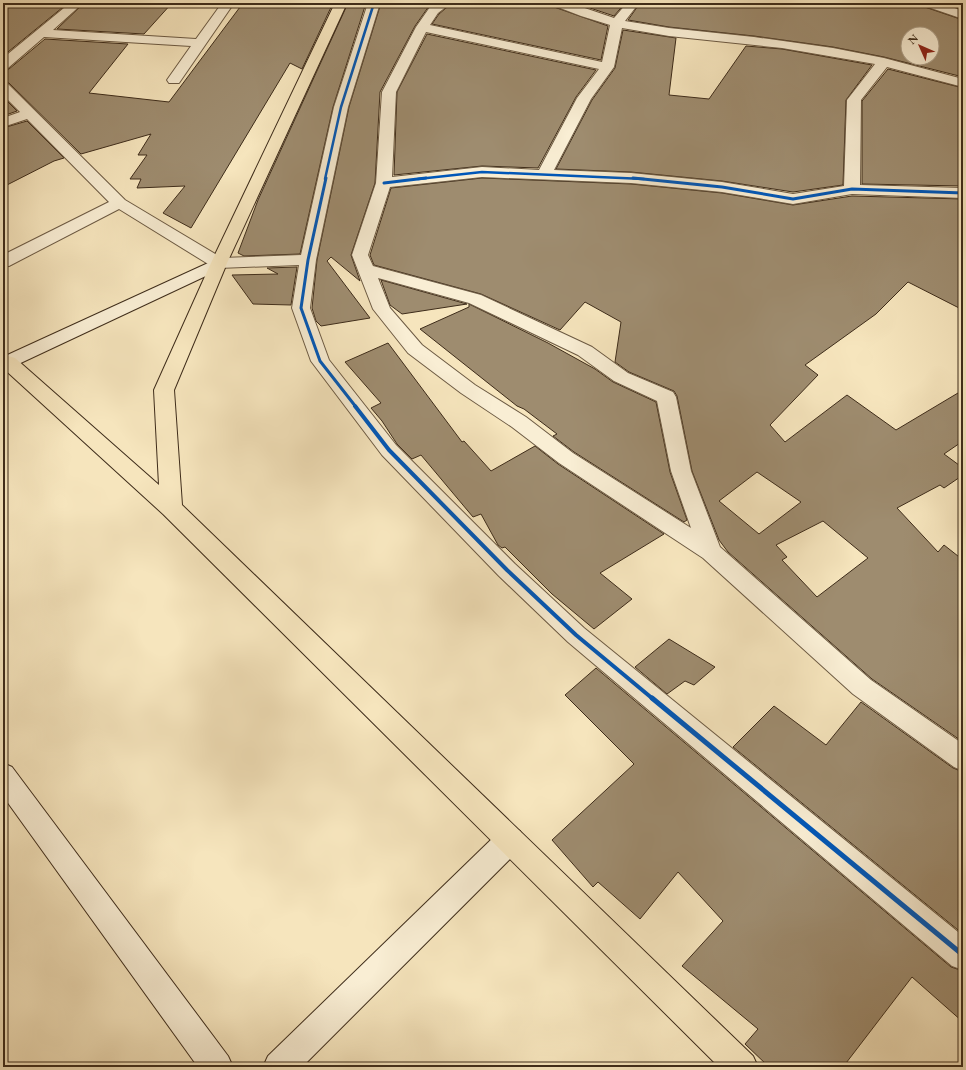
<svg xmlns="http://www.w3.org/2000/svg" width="966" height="1070" viewBox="0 0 966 1070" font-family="'EB Garamond',serif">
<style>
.building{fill:#9e8c6f;stroke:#3e2c1a;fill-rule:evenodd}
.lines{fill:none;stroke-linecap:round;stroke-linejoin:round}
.street-casing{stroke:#6c5a43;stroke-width:2}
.secondary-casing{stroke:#3e2c1a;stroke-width:2}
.primary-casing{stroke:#3e2c1a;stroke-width:2}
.street{fill:#f9eed4;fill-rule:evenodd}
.secondary{fill:#f9eed4;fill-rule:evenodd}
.primary{fill:#f6e5bd;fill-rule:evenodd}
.cycleway-far3-casing{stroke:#f9eed4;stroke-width:4}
.cycleway-far2-casing{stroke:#f9eed4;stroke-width:5}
.cycleway-far1-casing{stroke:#f9eed4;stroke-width:6}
.cycleway-casing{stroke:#f9eed4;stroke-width:8}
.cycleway-far3{stroke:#0057b8;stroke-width:2.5}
.cycleway-far2{stroke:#0057b8;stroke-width:3}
.cycleway-far1{stroke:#0057b8;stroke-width:4}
.cycleway{stroke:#0057b8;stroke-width:5}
</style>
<rect width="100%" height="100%" fill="#f6e5bd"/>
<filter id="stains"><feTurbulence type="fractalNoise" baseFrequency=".005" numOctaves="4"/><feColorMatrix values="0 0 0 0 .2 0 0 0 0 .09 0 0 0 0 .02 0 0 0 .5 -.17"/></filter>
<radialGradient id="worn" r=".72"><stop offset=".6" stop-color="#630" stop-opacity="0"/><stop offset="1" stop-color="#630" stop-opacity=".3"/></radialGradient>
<g class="building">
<polygon points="6,3 68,3 3,56 3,27 5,27"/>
<polygon points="84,3 172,3 144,34 57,29"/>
<polygon points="243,3 333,3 302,69 290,63 191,228 163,213 185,186 137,188 141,179 130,179 147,155 138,155 151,134 81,154 9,83 3,82 3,70 9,69 45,39 128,44 89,93 169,102"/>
<polygon points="348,3 366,3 333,107 300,254 244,256 238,253 258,200"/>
<polygon points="381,3 434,3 429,6 415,26 380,92 375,183 351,255 360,281 331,257 327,261 370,318 321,326 316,321 312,308 317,260 349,107"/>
<polygon points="452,3 552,3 554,7 608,26 601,60 432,24 439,14"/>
<polygon points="575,3 625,3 614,16"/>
<path d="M640,3h273l50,17v57l-79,-20 -51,-10 -79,-11 -85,-9 -41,-7zM908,34h24v24h-24z"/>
<polygon points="623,30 676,38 669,95 709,99 746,46 782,49 872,65 846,100 843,185 793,192 722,181 631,172 556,169 592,100 615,68"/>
<polygon points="427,34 596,70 576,97 538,168 482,166 394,175 397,92"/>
<polygon points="888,69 963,88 963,186 862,184 862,101"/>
<polygon points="3,97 17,111 3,116"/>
<polygon points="27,121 64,158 54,161 3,187 3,128"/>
<path d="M482,178l149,6 91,9 71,12 59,-9 111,3v111l-55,-28 -32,32 -71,51 13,10 -48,50 15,17 62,-47 49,35 67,-40v51l-19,13 19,14v7l-19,13 -4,-3 -43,23 41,44 6,-7 19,15v182l-91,-63 -144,-127 -9,-12 -27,-69 -15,-75 -3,-5 -45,-19 -14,-10 6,-40 -36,-20 -25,28 -79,-36 -107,-29 -4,-10 21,-67zM757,472l44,30 -42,32 -40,-33zM823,521l45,37 -51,39 -35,-37 5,-3 -11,-12z"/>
<polygon points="297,267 291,305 253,304 232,275 278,274 267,268"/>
<polygon points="381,280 467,304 402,314 390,305"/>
<polygon points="469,304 548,343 595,369 613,382 656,402 670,472 687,520 684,522 574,452 553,436 557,434 524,409 517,406 420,329 469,307"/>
<polygon points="388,343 462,442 464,441 491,471 535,446 558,464 664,534 600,573 632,599 594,629 552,594 505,547 502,548 498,545 481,514 473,517 421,455 412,459 397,444 382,421 371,408 381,403 345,362"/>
<polygon points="669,639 715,667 694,685 685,681 667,694 635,667"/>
<polygon points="596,668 951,967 963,971 963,1022 912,977 843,1067 769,1067 745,1044 758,1029 682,966 723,921 678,872 640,919 598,882 593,887 552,840 634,764 565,695"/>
<polygon points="861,702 953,768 963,772 963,934 733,747 774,706 826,745"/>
</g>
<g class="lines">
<g class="street-casing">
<g id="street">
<polygon points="70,3 83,3 53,30 196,39 222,3 234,3 179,83 169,83 167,80 191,46 44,37 8,68 3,69 3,58"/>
<polygon points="368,3 380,3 348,107 316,260 310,308 329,360 396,445 515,564 584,628 963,936 963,970 952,966 568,642 499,576 382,455 311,361 292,308 299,265 219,268 213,267 119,209 9,266 3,267 3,255 109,202 27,119 3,127 3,118 20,112 3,95 3,83 8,84 125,200 222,258 301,255 334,107"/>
<path d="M437,3h14l-13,10 -8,12 172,37 8,-37 -29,-9 -26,-10 -2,-3h17l44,15 13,-15h12l-14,18 44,7 85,9 79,11 51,10 79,21v8l-76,-20 -26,33 -1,85 103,3v10l-111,-4 -59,10 -71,-12 -91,-9 -149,-6 -92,10 -22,68 5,11 108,29 111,52 36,26 45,19 3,5 15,74 29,76 151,133 92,64v27l-9,-4 -101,-73 -150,-136 -144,-95 -47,-36 -51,-34 -53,-40 -35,-44 -21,-54 24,-72 6,-91 34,-65 14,-20zM622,28l47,8 113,12 93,16 -28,36 -3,86 -51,8 -71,-12 -91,-9 -77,-3 37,-71 23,-32zM426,32l173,37 -22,29 -38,72 -57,-3 -90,10 4,-85zM378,278l91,25 109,52 36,26 43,20 14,70 20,57 -118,-75 -47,-36 -51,-32 -53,-40 -32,-37z"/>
<polygon points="923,3 941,3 963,11 963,19 925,6"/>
</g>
</g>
<g class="secondary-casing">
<g id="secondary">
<polygon points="219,258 225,259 227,263 225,267 10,368 3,370 3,357"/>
<polygon points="3,763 12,767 228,1056 233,1067 198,1067 3,796"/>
<polygon points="510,827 520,831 524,840 520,849 302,1067 263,1067 268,1056 500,831"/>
</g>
</g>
<g class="primary-casing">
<polygon id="primary" points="335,3 347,3 227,263 174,390 182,505 753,1056 758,1067 719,1067 163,514 3,368 3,357 8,356 15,358 159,485 154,390 211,263"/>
</g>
<use href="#street" class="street"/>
<use href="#secondary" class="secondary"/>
<use href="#primary" class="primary"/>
<g class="cycleway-far3-casing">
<g id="cycleway-far3">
<polyline points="325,179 341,107 374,3"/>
<polyline points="418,179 482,172 644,179"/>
</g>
</g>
<g class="cycleway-far2-casing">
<g id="cycleway-far2">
<polyline points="326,178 308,260 301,308 320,361 356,407"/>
<polyline points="633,178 722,187 793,199 852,189 963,193"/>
<polyline points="384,183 426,178"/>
</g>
</g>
<g class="cycleway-far1-casing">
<polyline id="cycleway-far1" points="355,406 389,450 507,570 576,635 653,699"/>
</g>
<g class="cycleway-casing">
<polyline id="cycleway" points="652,698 963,955"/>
</g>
<use href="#cycleway-far3" class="cycleway-far3"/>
<use href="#cycleway-far2" class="cycleway-far2"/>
<use href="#cycleway-far1" class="cycleway-far1"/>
<use href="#cycleway" class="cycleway"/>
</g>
<rect width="966" height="1070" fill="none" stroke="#f6e5bd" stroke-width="16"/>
<rect x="4" y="4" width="958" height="1062" fill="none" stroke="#3e2c1a" stroke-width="2"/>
<rect x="8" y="8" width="950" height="1054" fill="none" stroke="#3e2c1a"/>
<g transform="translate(920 46) rotate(315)"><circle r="19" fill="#f9eed4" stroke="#aea08a"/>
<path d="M0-3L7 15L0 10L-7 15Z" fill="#8f2418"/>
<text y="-6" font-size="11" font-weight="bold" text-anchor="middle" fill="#3e2c1a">N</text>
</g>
<rect width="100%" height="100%" filter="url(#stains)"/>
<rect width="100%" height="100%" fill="url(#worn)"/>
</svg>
